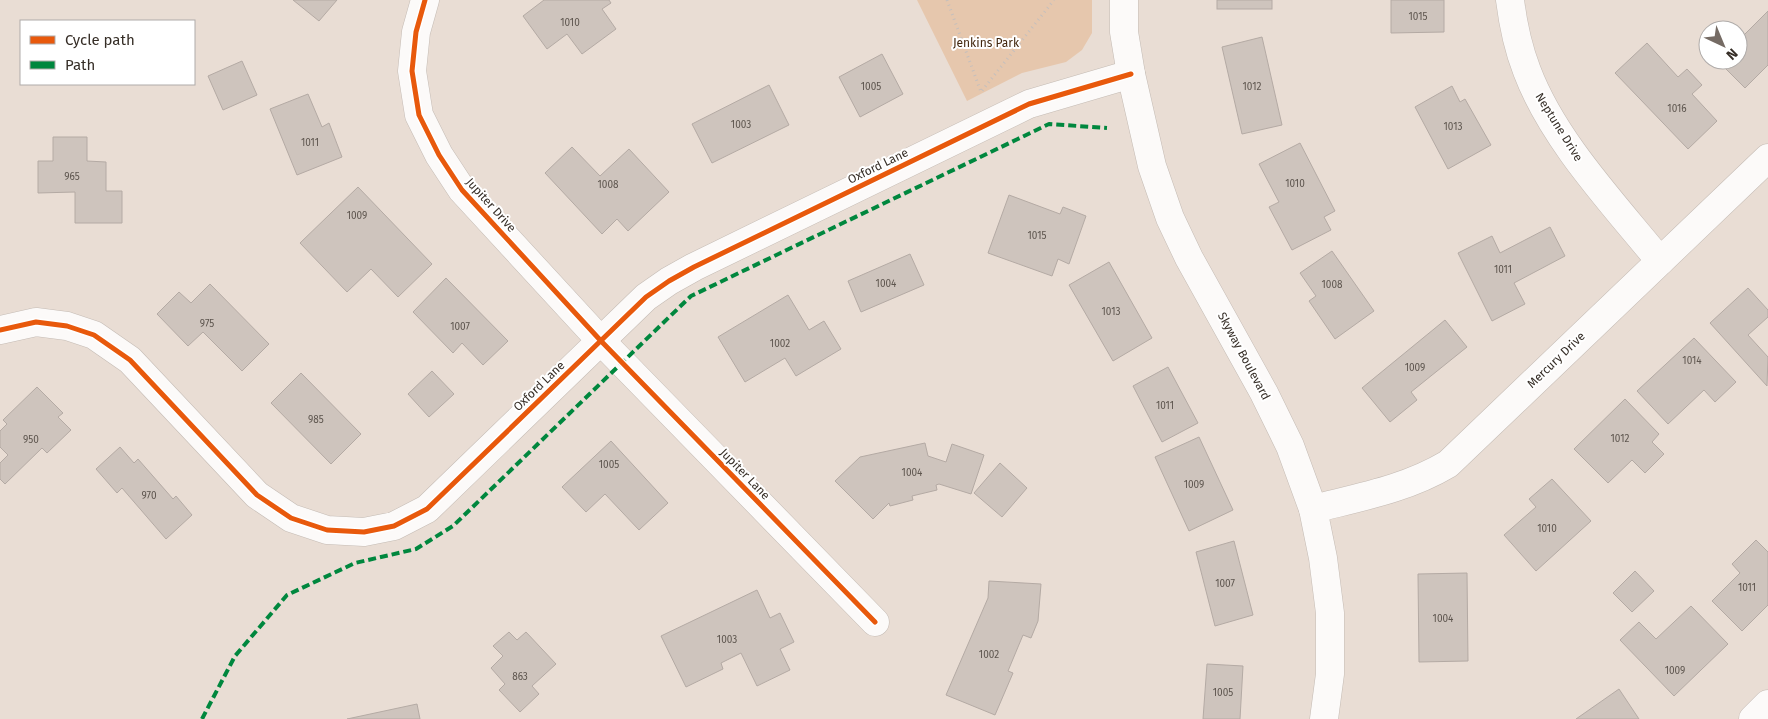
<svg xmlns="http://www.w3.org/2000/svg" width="1768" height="719" viewBox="0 0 1768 719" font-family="'Fira Sans',sans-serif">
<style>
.green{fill:#e6c7ad}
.building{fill:#cec4bd;stroke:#b4aaa4}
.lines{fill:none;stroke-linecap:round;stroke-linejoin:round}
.street-casing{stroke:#c4bbb4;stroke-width:29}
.secondary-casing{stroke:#c4bbb4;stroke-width:29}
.path{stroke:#c5bfbc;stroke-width:3;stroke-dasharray:1 4;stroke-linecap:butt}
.street{stroke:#fcfaf9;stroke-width:28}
.secondary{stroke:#fcfaf9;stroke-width:28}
.quiet{stroke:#00873e;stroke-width:4;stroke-dasharray:8 4;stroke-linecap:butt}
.cycleway-casing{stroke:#fff;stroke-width:8}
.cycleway{stroke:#e8590c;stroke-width:5}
.labels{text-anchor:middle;stroke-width:4;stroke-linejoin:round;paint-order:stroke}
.number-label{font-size:10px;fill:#5e564f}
.park-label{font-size:12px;fill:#42270e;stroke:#fff}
.street-label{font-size:12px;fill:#362e27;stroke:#fff}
</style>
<rect width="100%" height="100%" fill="#e9ddd4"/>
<polygon class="green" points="917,0 1092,0 1092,33 1082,50 1066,62 1022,73 967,101"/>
<g class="building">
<polygon points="293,0 337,0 319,21"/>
<polygon points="544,0 609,0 611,3 602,9 616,29 582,54 567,34 547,49 523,16"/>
<rect x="1217" y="0" width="55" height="9"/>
<polygon points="1391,0 1444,0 1444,32 1391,33"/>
<polygon points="1768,11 1768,65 1745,88 1717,60 1738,60 1738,41"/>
<polygon points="1262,37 1282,125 1242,134 1222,47"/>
<polygon points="1647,43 1678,77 1687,69 1702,85 1692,94 1717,121 1688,149 1615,73"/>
<polygon points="882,54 903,94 860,117 839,77"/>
<polygon points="242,61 257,95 223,110 208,76"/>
<polygon points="769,85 789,125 712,163 692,124"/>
<polygon points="1452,86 1460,102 1465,99 1491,145 1448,169 1415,107"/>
<polygon points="308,94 322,127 329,123 342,157 297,175 270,109"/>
<polygon points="53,137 87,137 87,161 106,162 106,191 122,191 122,223 75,223 75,192 38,193 38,161 53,161"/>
<polygon points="1300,143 1335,211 1324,217 1331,230 1292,250 1269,207 1279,202 1259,164"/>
<polygon points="572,147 600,176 629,149 669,192 628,231 617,219 602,234 545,173"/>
<polygon points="358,187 432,264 398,297 371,269 347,292 300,243"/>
<polygon points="1009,195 1060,214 1063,207 1086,216 1069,264 1058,259 1052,276 988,253"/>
<polygon points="1550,227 1565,256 1514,283 1525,304 1492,321 1458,253 1492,236 1500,253"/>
<polygon points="1332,251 1374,311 1335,339 1309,301 1316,296 1300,273"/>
<polygon points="910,254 924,285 861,312 848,281"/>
<polygon points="1109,262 1152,338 1113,361 1069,285"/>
<polygon points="446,278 508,341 483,365 462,343 453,353 413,312"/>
<polygon points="210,284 269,344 242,371 203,332 188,346 157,314 179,292 191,303"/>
<polygon points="1748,288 1768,310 1768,317 1748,335 1768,357 1767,386 1710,323"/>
<polygon points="788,295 809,330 824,321 841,349 796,376 785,358 745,382 718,337"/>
<polygon points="1445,320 1467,347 1411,392 1417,400 1390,422 1362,388"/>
<polygon points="1694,338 1736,382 1715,402 1704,390 1668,424 1637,391"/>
<polygon points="1168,367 1198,423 1162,442 1133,386"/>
<polygon points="432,371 454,394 429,417 408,394"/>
<polygon points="301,373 361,434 331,464 271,403"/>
<polygon points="37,387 63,413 58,417 71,430 47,453 42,448 5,484 0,479 0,463 8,455 0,447 0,431 7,424 3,420"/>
<polygon points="1625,399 1659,434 1652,442 1664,454 1645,473 1632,460 1608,483 1574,449"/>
<polygon points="1199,437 1233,510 1189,531 1155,457"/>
<polygon points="611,441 668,503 639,530 605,494 586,512 562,487"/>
<polygon points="925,443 928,456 946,462 952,444 984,455 971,494 939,484 936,485 937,490 912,496 913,500 890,506 889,503 873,519 835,481 860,457"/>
<polygon points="120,447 134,463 138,459 173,499 176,496 192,515 166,539 122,488 117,493 96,469"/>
<polygon points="1000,463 1027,488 1002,517 974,493"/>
<polygon points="1552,479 1591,521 1536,571 1504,535 1536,507 1529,499"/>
<polygon points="1756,540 1768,552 1768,605 1742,631 1712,601 1740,573 1732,564"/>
<polygon points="1234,541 1253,615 1215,626 1196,552"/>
<polygon points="1635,571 1654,591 1632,612 1613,593"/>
<polygon points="1467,573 1468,661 1419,662 1418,574"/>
<polygon points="989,581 1041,584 1038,621 1031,638 1023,635 1008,671 1013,673 995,715 946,695 988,598"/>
<polygon points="757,590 770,618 780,613 794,642 780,649 790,670 757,686 741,653 721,663 723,669 686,687 661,636"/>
<polygon points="1691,606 1728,644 1674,696 1620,640 1639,622 1656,639"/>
<polygon points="509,632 517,640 526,632 556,664 532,686 539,694 520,712 499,690 505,684 491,668 503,656 493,646"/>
<polygon points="1207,664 1243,666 1240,719 1203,719"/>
<polygon points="1619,689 1639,719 1576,719"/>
<polygon points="417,704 420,719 347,719"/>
</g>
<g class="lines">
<g class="street-casing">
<g id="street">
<polyline points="425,0 416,32 412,71 419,115 439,155 462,190 601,341 875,622"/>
<path d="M1510,0c3,24 8,48 17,71 26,69 86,132 133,190"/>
<polyline points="0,330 36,322 67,326 94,335 130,360 257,495 291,518 327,530 364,532 394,526 427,509 646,297 669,281 694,267 1029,104 1131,74"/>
<path d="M1313,509c47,-12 93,-20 135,-45l320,-306"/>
<polyline points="1753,719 1768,704"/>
</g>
</g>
<g class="secondary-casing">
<polyline id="secondary" points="1124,0 1124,32 1131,74 1152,166 1170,218 1189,258 1264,393 1290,446 1313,509 1323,558 1330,613 1330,674 1324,719"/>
</g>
<polyline class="path" points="947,0 981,92 1054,0"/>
<use href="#street" class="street"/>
<use href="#secondary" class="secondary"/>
<polyline class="quiet" points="202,719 235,656 287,595 355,563 416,549 453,526 691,296 1049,124 1107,128"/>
<g class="cycleway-casing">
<g id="cycleway">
<polyline points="425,0 416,32 412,71 419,115 439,155 462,190 601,341 875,622"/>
<polyline points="0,330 36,322 67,326 94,335 130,360 257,495 291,518 327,530 364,532 394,526 427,509 646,297 669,281 694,267 1029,104 1131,74"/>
</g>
</g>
<use href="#cycleway" class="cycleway"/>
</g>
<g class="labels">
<g class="number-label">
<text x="1418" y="20">1015</text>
<text x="570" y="26">1010</text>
<text x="871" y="90">1005</text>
<text x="1252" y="90">1012</text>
<text x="1677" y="112">1016</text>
<text x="741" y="128">1003</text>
<text x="1453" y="130">1013</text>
<text x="310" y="146">1011</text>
<text x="72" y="180">965</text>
<text x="1295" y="187">1010</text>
<text x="608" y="188">1008</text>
<text x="357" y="219">1009</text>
<text x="1037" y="239">1015</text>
<text x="1503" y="273">1011</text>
<text x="886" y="287">1004</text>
<text x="1332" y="288">1008</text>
<text x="1111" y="315">1013</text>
<text x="207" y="327">975</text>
<text x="460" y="330">1007</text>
<text x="780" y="347">1002</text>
<text x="1692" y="364">1014</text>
<text x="1415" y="371">1009</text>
<text x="1165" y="409">1011</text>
<text x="316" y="423">985</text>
<text x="1620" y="442">1012</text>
<text x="31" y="443">950</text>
<text x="609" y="468">1005</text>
<text x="912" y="476">1004</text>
<text x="1194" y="488">1009</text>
<text x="149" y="499">970</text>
<text x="1547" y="532">1010</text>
<text x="1225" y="587">1007</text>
<text x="1747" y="591">1011</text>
<text x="1443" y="622">1004</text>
<text x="727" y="643">1003</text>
<text x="989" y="658">1002</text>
<text x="1675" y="674">1009</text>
<text x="520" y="680">863</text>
<text x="1223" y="696">1005</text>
</g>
<g class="park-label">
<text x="986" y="47">Jenkins Park</text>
</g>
<g class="street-label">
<text transform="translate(1559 127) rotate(58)" y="4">Neptune Drive</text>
<text transform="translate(878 166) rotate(-26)" y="4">Oxford Lane</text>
<text transform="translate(491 205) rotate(48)" y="4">Jupiter Drive</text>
<text transform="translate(1244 356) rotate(62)" y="4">Skyway Boulevard</text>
<text transform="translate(1556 360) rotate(-44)" y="4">Mercury Drive</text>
<text transform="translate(539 386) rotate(-44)" y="4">Oxford Lane</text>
<text transform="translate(745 474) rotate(46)" y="4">Jupiter Lane</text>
</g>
</g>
<rect x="20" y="20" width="175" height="65" fill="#ffffff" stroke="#afaba9"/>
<rect x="30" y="36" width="25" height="8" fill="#e8590c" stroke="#afaba9"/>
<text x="65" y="45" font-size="15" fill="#362e27">Cycle path</text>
<rect x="30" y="61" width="25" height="8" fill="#00873e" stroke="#afaba9"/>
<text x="65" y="70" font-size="15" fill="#362e27">Path</text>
<g transform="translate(1723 45) rotate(136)"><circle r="24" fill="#ffffff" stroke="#afaba9"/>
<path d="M0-4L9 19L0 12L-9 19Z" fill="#756b64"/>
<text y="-8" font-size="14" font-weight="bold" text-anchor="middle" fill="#362e27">N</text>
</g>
</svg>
